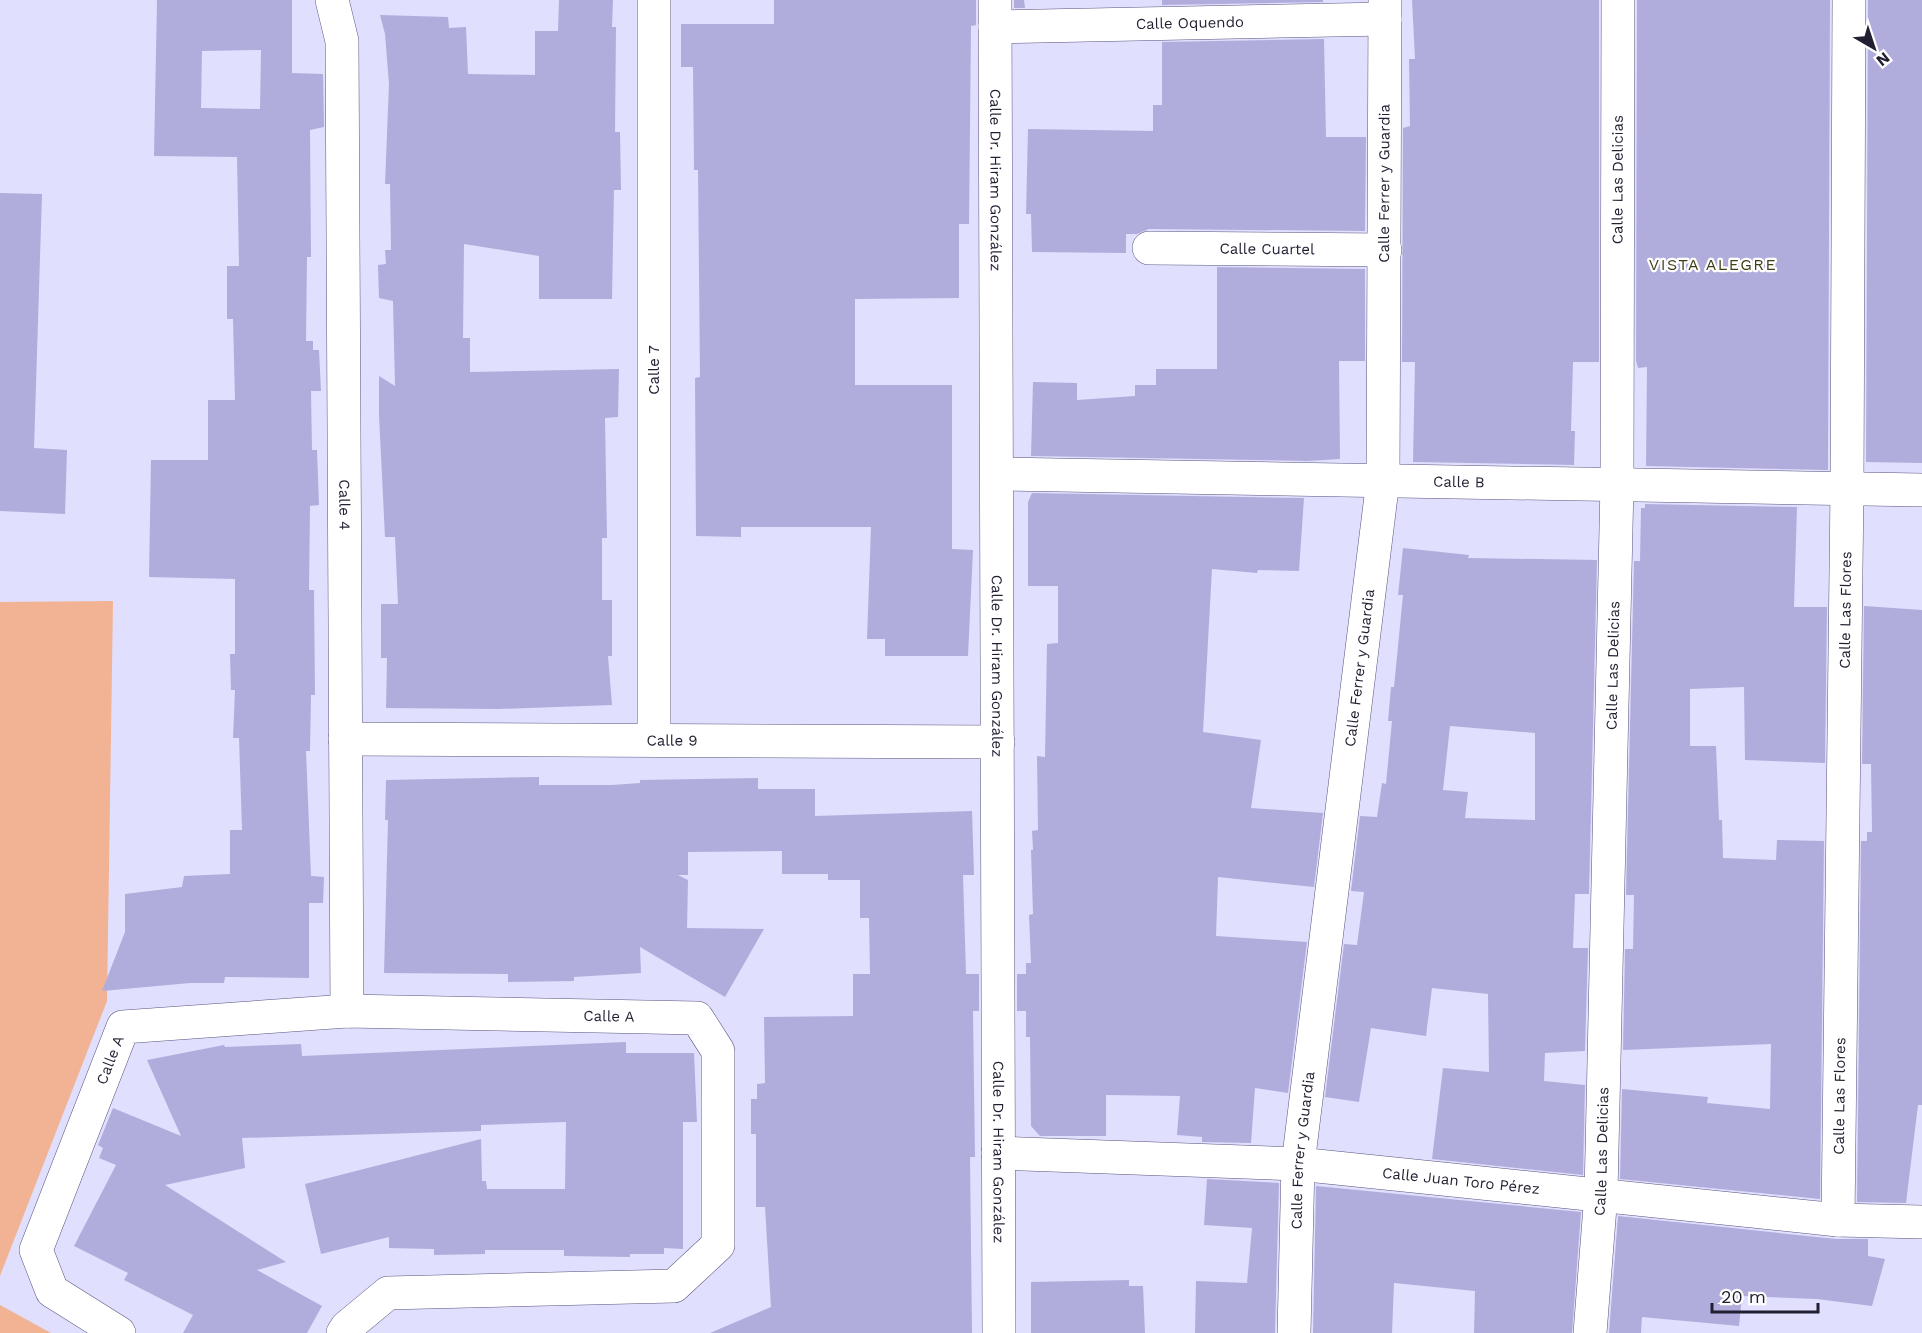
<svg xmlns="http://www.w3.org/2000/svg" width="1922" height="1333" viewBox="0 0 1922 1333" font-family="'Work Sans',sans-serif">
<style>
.green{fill:#f1b394}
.building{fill:#b0addd;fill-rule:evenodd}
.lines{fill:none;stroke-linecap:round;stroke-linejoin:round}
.minor-casing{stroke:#58547f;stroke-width:34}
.minor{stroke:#fff;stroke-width:33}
.labels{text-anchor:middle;stroke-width:4.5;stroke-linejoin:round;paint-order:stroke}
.street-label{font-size:15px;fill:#211f31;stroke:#fff}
.neighbourhood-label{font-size:16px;letter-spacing:1.5px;fill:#3f3e15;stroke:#fff}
</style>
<rect width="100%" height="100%" fill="#e0dffd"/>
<g class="green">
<polygon points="113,601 107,1001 0,1276 0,602"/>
<polygon points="0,1305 51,1333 0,1333"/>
</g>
<g class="building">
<path d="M157,0h135v73l31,1 1,53 -14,3 1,127h-4l-1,84h7v9h6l2,41h-10l1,59h5l2,55 -9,1 -1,84h5l1,105h-4l-1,56h-4l5,125 13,1 -1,26h-14v75l-84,-1 -1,6h-34l-88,8 23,-59v-38l57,-7 2,-11 46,-2v-44h12l-3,-92h-6l2,-48h-4l-1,-36h5v-75l-86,-2 2,-117h57v-60h27l-2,-81h-6v-53h12l-2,-109 -83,-1zM261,50l-1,59 -59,-1 1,-57z"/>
<polygon points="559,0 613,0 612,27 616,27 615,132 620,132 621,190 614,190 612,299 539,299 539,256 464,244 463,338 470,338 470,372 619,369 618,417 605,418 607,538 602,538 602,600 612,600 612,656 608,656 612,705 499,709 386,708 387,658 381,658 381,604 398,604 395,537 385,537 379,415 379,376 395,386 393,301 379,298 378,265 386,264 385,250 391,250 390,184 385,184 389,84 385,34 380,15 448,17 449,28 466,27 468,74 535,75 535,31 558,31"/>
<polygon points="774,0 976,0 976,25 971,26 969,224 959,224 959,298 855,299 855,385 952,385 952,549 973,550 968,656 885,656 885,639 867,639 871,527 741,527 741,537 696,536 695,378 700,377 698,170 694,170 693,67 681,67 681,24 774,24"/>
<polygon points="1014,0 1024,0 1025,8 1014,8"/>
<polygon points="1162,0 1323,0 1323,2 1162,5"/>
<polygon points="1412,0 1599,0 1599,362 1573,362 1571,431 1575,431 1574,465 1413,462 1415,362 1402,362 1403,128 1410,126 1409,59 1415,59"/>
<polygon points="1637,0 1830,0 1828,470 1646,466 1647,367 1638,368 1636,361"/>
<polygon points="1868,0 1922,0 1922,463 1866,462"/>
<polygon points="1324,39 1326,137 1366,137 1365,231 1149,229 1137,234 1126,234 1126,253 1032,252 1031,214 1026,214 1028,129 1153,131 1153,105 1162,105 1162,42"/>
<polygon points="0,193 42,194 34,448 67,450 65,514 0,511"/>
<polygon points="1217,267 1365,269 1365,361 1339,361 1340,459 1307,461 1031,456 1033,382 1077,383 1077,400 1135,396 1135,385 1156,385 1156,369 1217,369"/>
<polygon points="1032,493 1304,498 1299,571 1258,570 1257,573 1212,569 1203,732 1261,740 1251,808 1323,813 1314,887 1218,877 1216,936 1307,942 1288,1093 1255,1088 1251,1143 1202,1142 1202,1137 1177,1135 1180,1096 1106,1095 1106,1136 1040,1136 1031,1126 1030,1037 1026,1037 1026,1011 1017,1011 1017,974 1026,974 1026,963 1031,963 1029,915 1033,914 1031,850 1033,850 1032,831 1038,830 1037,756 1045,757 1047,644 1058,643 1058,586 1028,586 1028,502"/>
<polygon points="1645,504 1797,507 1794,607 1827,607 1825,763 1745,760 1744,687 1690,689 1690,746 1716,746 1719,820 1722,820 1723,858 1776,860 1777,840 1824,841 1820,1199 1620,1179 1622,1089 1708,1097 1707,1103 1770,1109 1771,1044 1623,1050 1625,949 1633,949 1634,895 1626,895 1634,561 1640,561 1641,508 1645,508"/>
<path d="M1403,548l66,7 -1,3 129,2 -8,334h-14l-2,54h15l-3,103 -40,2 -1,28 41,4 -2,90 -151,-16 11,-91 46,4 -1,-78 -56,-6 -6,48 -55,-8 -12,74 -34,-5 19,-153 13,1 7,-53 -13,-1 9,-75 17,1 5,-34 4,1 6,-63h-4l3,-34h3l9,-92h-5zM1450,726l85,7v87l-70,-2 3,-26 -25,-2z"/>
<polygon points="1864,606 1922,610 1922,1105 1918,1105 1906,1203 1857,1202 1861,841 1867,841 1867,832 1872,832 1871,764 1862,764"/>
<polygon points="539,777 539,785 612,785 640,783 640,780 758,778 758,789 815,789 815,816 972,811 974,875 963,875 966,974 979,974 979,1011 973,1011 975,1157 970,1157 972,1333 710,1333 771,1307 765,1207 756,1207 756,1134 751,1134 751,1099 757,1099 757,1084 765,1083 764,1017 853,1016 853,974 870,974 869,918 860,918 860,880 828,880 828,874 782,874 782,851 688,852 688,875 678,875 688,880 687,928 764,929 725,997 640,947 641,973 574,977 574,981 508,982 508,974 384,973 388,820 385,820 386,780"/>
<polygon points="626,1042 626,1053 694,1053 697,1122 683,1122 683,1249 664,1248 664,1254 630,1254 630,1257 564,1256 564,1250 485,1250 485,1254 434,1255 434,1249 389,1248 389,1237 321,1254 305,1184 481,1139 482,1181 486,1181 487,1189 565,1189 566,1122 481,1125 481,1131 242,1138 245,1168 165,1185 286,1262 257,1270 322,1306 307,1333 183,1333 193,1315 124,1280 128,1273 74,1246 116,1165 99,1158 103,1148 98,1145 113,1108 181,1136 147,1060 224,1045 225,1047 301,1044 302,1056"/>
<polygon points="1207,1179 1279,1183 1275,1333 1195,1333 1196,1281 1247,1283 1252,1228 1204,1225"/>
<polygon points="1316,1186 1581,1212 1572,1333 1474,1333 1475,1291 1394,1283 1392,1333 1313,1333"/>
<polygon points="1618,1216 1836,1239 1868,1239 1868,1256 1885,1259 1872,1306 1817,1299 1742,1296 1739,1326 1642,1317 1641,1333 1609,1333"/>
<polygon points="1129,1280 1129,1286 1143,1286 1145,1333 1031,1333 1031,1282"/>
</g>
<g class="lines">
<g class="minor-casing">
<g id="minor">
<path id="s1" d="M332,0l10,41 5,970"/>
<polyline points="654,0 654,740"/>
<path id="s2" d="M995,0l4,1333"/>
<path id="s3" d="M995,27l390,-8"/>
<path id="s4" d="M1149,248l236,2"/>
<path id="s5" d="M997,474l925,16"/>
<path id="s6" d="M345,739l653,3"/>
<path id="s7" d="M998,1153l300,11 540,56 84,2"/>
<path id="s8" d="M1838,1220l9,-731 2,-489"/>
<path id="s9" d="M119,1333l-67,-42 -16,-41 87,-223 224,-16 350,7 21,33v194l-44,41 -286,7 -41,34 -4,6"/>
<path id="s10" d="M1294,1333l4,-169 85,-684 2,-480"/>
<path id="s11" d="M1590,1333l11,-139 16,-710 1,-484"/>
</g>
</g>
<use href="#minor" class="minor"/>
</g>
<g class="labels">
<g class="street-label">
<text dy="5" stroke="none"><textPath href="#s3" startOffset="195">Calle Oquendo</textPath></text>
<text dy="5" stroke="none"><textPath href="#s2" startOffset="180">Calle Dr. Hiram González</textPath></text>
<text dy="5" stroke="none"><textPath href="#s11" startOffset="1154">Calle Las Delicias</textPath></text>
<text dy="5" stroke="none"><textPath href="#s10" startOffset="1155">Calle Ferrer y Guardia</textPath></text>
<text dy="5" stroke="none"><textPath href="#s4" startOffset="118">Calle Cuartel</textPath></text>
<text transform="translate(654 370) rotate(-90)" y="5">Calle 7</text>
<text dy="5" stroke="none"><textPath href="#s5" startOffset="462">Calle B</textPath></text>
<text dy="5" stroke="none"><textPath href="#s1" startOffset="506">Calle 4</textPath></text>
<text dy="5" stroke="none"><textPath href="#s8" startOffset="610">Calle Las Flores</textPath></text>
<text dy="5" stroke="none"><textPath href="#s2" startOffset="666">Calle Dr. Hiram González</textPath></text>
<text dy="5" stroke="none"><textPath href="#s11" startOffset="668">Calle Las Delicias</textPath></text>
<text dy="5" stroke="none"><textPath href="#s10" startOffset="669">Calle Ferrer y Guardia</textPath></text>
<text dy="5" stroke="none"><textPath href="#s6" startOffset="327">Calle 9</textPath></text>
<text dy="5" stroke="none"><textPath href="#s9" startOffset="849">Calle A</textPath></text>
<text dy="5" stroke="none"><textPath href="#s9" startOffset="327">Calle A</textPath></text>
<text dy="5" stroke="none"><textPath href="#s8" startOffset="124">Calle Las Flores</textPath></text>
<text dy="5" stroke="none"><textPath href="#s10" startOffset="183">Calle Ferrer y Guardia</textPath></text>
<text dy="5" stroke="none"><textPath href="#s2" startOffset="1152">Calle Dr. Hiram González</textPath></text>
<text dy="5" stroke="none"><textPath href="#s11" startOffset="182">Calle Las Delicias</textPath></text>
<text dy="5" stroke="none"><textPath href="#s7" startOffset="464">Calle Juan Toro Pérez</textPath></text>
</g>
<g class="neighbourhood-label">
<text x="1713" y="270">VISTA ALEGRE</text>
</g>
</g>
<g transform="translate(1874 48) rotate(141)" stroke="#ffffff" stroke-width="4.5" paint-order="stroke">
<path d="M0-4.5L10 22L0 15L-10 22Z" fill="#211f31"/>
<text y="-9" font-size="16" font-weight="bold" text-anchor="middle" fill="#211f31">N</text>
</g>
<path d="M1712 1303v9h106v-9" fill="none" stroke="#211f31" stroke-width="3"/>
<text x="1721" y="1303" font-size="18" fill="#211f31" stroke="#ffffff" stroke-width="4.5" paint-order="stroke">20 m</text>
</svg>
